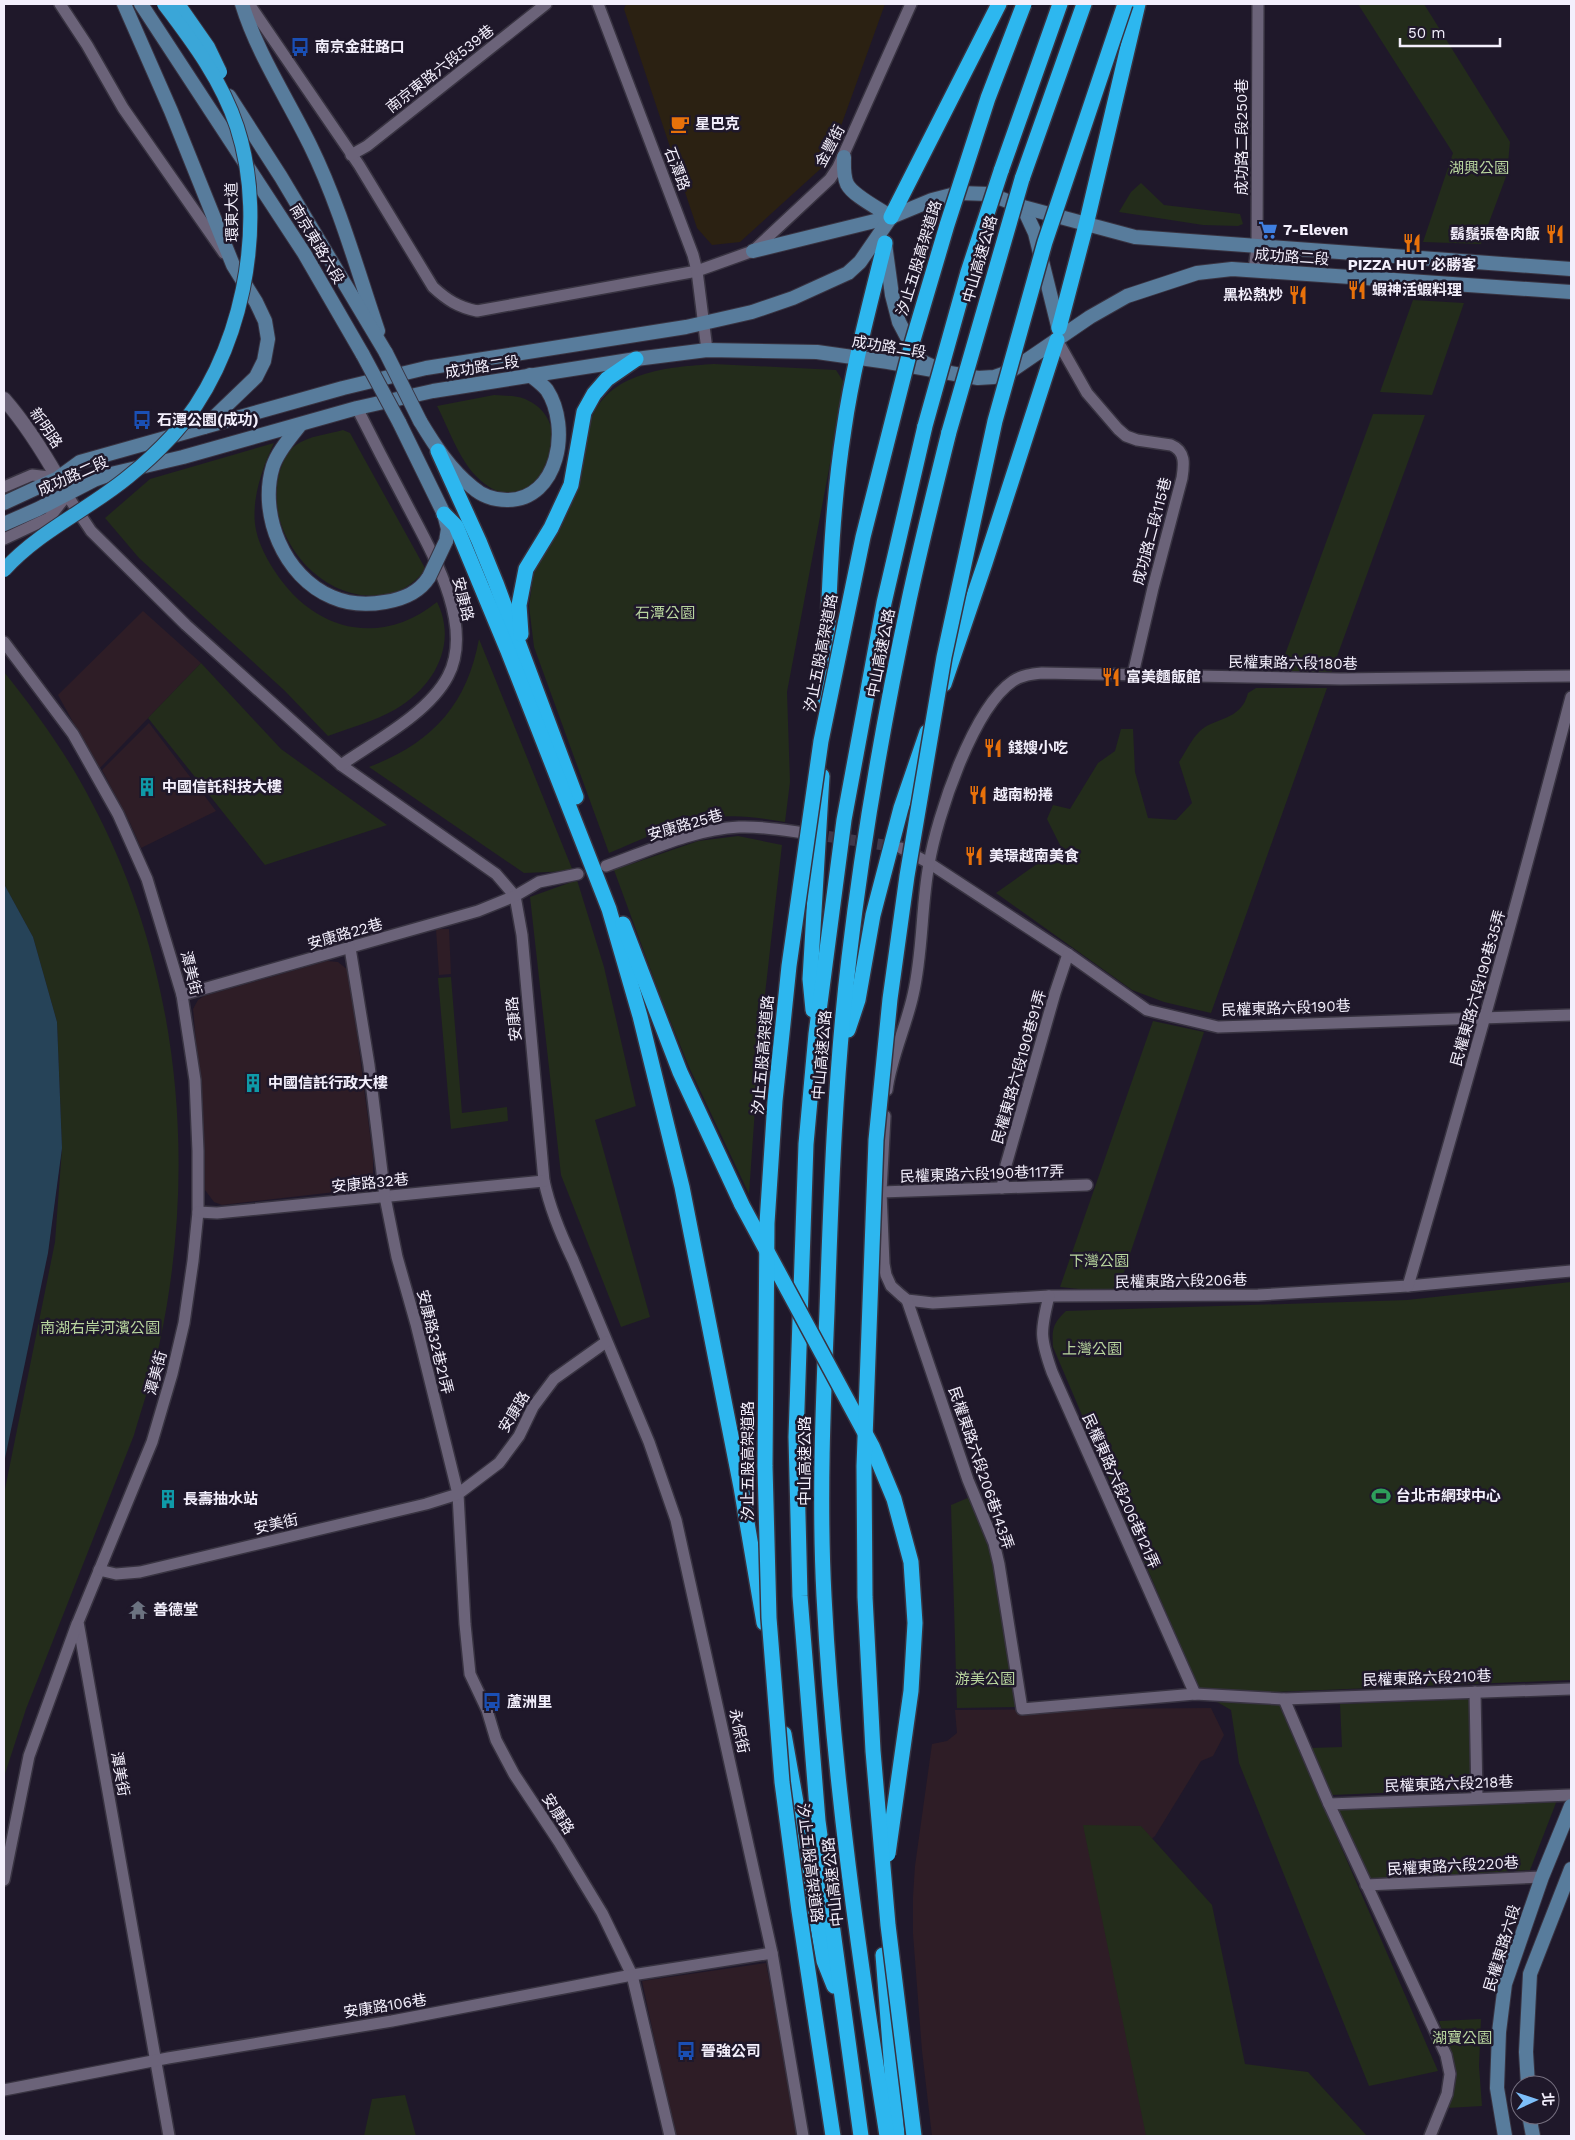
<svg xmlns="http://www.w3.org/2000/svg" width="1575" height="2140" viewBox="0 0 1575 2140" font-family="'Work Sans','Noto Sans TC',sans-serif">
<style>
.commercial{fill:#2b2112}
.industrial{fill:#2e1d26}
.green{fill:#232c1b}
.water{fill:#264358}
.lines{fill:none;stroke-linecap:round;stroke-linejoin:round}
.minor-tunnel{stroke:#3f384a;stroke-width:11;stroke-dasharray:11 5.5;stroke-linecap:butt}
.minor-casing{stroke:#383341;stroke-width:14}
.tertiary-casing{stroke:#383341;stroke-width:16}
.secondary-casing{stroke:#383341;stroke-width:16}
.motorway-casing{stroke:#383341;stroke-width:18}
.minor{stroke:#6b6379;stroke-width:11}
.tertiary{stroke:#6b6379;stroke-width:14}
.secondary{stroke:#587c9c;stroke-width:14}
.motorway{stroke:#2db7ef;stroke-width:15}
.secondary-bridge-casing{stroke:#383341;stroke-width:16;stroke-linecap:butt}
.trunk-bridge-casing{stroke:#383341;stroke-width:16;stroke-linecap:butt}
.motorway-bridge-casing{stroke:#383341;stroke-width:18;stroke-linecap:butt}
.secondary-bridge{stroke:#587c9c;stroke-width:14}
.trunk-bridge{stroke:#3aa6d8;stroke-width:14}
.motorway-bridge{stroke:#2db7ef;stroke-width:15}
.labels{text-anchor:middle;stroke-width:5;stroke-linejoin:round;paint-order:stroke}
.poi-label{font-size:15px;font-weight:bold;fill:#f3effc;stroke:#1f182a;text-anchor:start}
.street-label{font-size:15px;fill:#f3effc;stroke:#1f182a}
.park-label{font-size:15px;fill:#b8d59e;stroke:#1f182a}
</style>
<rect width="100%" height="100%" fill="#1f182a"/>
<polygon class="commercial" points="626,4 885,4 828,162 740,242 712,245 697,228 624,9"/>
<g class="industrial">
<polygon points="143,611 201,663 99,769 58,695"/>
<polygon points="149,723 216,811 141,848 130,823 102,770"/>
<polygon points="436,929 449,929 451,974 439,975"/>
<polygon points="327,961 338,962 348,970 350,978 373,1158 373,1173 363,1186 353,1190 222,1205 214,1202 205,1190 204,1180 201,1098 193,1009 198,1000 204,996"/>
<polygon points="1211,1708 1224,1735 1213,1756 1201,1761 1155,1836 1119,1868 1157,2136 932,2136 922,2051 913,1934 913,1897 915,1866 932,1744 947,1741 957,1733 955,1710"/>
<polygon points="766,1963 799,2136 675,2136 642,1981"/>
</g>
<g class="green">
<polygon points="1358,4 1424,4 1510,142 1507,174 1481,244 1423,242 1453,153"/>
<polygon points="1141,183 1164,205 1240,214 1243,224 1238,226 1203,225 1119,212 1131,192"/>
<polygon points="1413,300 1464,303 1432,395 1380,392"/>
<path d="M714,364l122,6 9,14 -58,308 3,90 -5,40c-24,-4 -49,-8 -74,-4 -35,4 -70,22 -102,35l-75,-206 -5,-41 5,-35 25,-39 20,-44 11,-65c16,-52 79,-56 124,-59z"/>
<path d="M494,395c11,1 21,0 31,4 63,26 7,136 -49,77 -17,-17 -28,-49 -39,-70z"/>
<polygon points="1373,414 1425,415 1331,673 1279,671"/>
<path d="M343,430l7,3 76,137c-9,9 -20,20 -34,23 -65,18 -130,-56 -113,-119 3,-10 8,-23 17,-29 12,-9 33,-11 47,-15z"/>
<path d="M274,443c-11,24 -22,53 -19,81 2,16 10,32 19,46 38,60 105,79 163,32 21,42 -3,85 -41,107 -21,12 -46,19 -68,27l-43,-45 -146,-133 -34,-40 45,-39z"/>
<path d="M479,639l94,232 -49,2 -155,-106c63,-24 98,-62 110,-128z"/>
<polygon points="201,663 281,749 387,825 265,865 148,718"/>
<path d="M4,672c33,41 64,84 88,131 87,163 106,359 68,538 -6,32 -17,63 -26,94l-108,274 -22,68v-283l51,-252 7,-94 -5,-126 -24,-85 -29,-53z"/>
<path d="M1256,688h71l-116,325 -47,-11 -32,-12 -136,-97 65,-46 -14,-28 6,-14 17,4 28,-46 17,-12 6,-22h12l2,43 13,46 28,2 16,-17 -13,-41c6,-9 12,-22 20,-30 14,-15 42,-10 49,-39z"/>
<polygon points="738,836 782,845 760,1038 749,1194 689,1067 661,998 614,870 698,841"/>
<polygon points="577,880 604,967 636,1106 595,1120 650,1317 621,1327 561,1175 530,897"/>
<polygon points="451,977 462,1113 507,1107 508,1121 451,1129 438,978"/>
<polygon points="1153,1021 1204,1032 1117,1293 1060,1287"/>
<path d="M1571,1282v398l-297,12 164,379 -69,15 -130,-323 -8,-53 -31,-18 -147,-345c-1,-17 -1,-23 13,-36l341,-11z"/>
<polygon points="970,1497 991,1551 1017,1707 957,1708 951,1505"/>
<polygon points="1470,1699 1472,1789 1332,1795 1310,1748 1342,1747 1340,1704"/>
<polygon points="1559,1795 1530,1870 1369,1880 1336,1805"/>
<polygon points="1083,1825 1141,1826 1212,1905 1245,2064 1308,2072 1367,2136 1146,2136"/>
<polygon points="1481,2019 1479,2066 1482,2106 1447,2108 1456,2073 1439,2021"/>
<polygon points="405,2095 416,2136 364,2136 372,2099"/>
</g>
<polygon class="water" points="4,884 33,937 57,1022 62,1148 48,1253 4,1463"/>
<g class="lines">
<polyline class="minor-tunnel" points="812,834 897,847"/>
<g class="minor-casing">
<g id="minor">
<polyline points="60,4 87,45 123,108 224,253"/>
<path d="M249,4l110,161 74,122c14,13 25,20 44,24l220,-40 56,-20 77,-72 8,-12 73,-163"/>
<polyline points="598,4 693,255 697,271 707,350"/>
<polyline points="351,155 367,146 546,4"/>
<polyline points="1254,270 1257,247 1258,4"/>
<path d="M1057,340l30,53 31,36 8,7 11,4 34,5c15,6 13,20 11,33l-29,110 -20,86"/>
<path d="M4,487l28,-12 26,3 9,17 24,36 95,94 155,140 155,109 19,22 7,39 22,246c6,28 16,52 29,79l76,182 27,78 96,433 31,183"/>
<polyline points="4,539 49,518 67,495"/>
<polyline points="4,642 73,734 118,814 147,879 182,995 195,1080 198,1151 198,1212 193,1261 184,1323 172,1374 152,1442 78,1622 169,2136"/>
<path d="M341,765c33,-23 88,-52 107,-89 28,-53 -20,-130 -44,-177 -16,-30 -32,-61 -47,-91"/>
<polyline points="901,848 929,863 1068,954 1147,1010 1218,1027 1571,1015"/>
<path d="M606,866c42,-15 88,-37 133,-39 22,-1 44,3 66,6"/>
<polyline points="182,995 478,911 515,896 539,882 578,874"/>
<path d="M887,1090c4,-32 19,-63 26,-95 10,-42 8,-88 16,-131 8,-48 44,-156 84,-183 9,-6 19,-7 29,-8l299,6 230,-3"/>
<polyline points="885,1116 881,1192 884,1264 886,1275 891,1286 901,1295 907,1300 933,1303 1049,1296 1258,1295 1408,1286 1571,1271"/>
<polyline points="1002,1188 1006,1165 1055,993 1068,954"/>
<polyline points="881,1192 1087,1185"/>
<polyline points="198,1212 217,1213 544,1181"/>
<path d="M1408,1286c57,-195 112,-392 163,-589"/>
<path d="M1049,1296c-9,36 -9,42 3,76l143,322"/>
<polyline points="907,1300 968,1480 994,1543 999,1564 1022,1709 1195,1694 1284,1699 1571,1689"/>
<polyline points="606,1342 554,1379 533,1407 519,1436 499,1463 458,1494 465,1624 470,1674 487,1710 496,1740 514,1774 559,1842 602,1913 632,1975 670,2136"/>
<polyline points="99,1570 116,1574 140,1572 426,1504 458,1494 416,1324 397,1257 385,1197 369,1065 350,948"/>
<polyline points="1475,1692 1477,1797"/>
<polyline points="1284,1699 1329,1804 1446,2055 1450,2074 1447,2094 1430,2136"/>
<polyline points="1329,1804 1571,1795"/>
<polyline points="4,1880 29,1756 77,1624"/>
<polyline points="1366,1885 1542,1877"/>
<polyline points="4,2090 168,2058 392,2021 632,1975 772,1953"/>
</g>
</g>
<g class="tertiary-casing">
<path id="tertiary" d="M4,399c21,24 38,51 54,79"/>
</g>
<g class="secondary-casing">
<g id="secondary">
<polyline points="124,4 171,111 233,265 256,302 265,321 268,339 264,361 256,377 204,427"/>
<polyline points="141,4 304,253 363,355"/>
<path d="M242,4c15,49 45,94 68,141 29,59 47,124 68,186"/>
<polyline points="229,96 281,177 386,353"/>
<path d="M844,157c0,9 -1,18 3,27 6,12 33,25 44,33"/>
<polyline points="1023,207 1035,233 1059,330"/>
<polyline points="885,244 892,295 899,322 919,360 934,367"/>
<polyline points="753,251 891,217 932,200 959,193 989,194 1023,207 1135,237 1571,269"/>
<path d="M420,421c15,25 30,48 52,66 9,8 22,13 35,13 52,0 64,-73 40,-110 -5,-6 -11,-10 -17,-15"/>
<polyline points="399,422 444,514 448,529 446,541"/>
<path d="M300,425c-10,13 -22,26 -27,41 -15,48 11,111 59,131 16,7 36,8 53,5 18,-3 34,-9 44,-25"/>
<polyline points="4,503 58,478 80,462 343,388 426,368 686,327 752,312 793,298 848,273 860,262 891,217"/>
<polyline points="4,524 38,509 94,480 111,474 183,457 357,408 433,391 636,359 707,350 817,352 888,362 978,378 994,377 1011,371 1090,317 1127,296 1197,273 1232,269 1571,292"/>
<polyline points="1528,2085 1526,2052 1530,1974 1571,1869"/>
<polyline points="1529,2115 1533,2136"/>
<polyline points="1505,2136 1497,2088 1499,2032 1505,1984 1542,1877 1571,1806"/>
</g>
</g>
<g class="motorway-casing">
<g id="motorway">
<polyline points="1001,171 1060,4"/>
<polyline points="1022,179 1084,4"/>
<polyline points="891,217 999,4"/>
<polyline points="1059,328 1086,225 1138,4"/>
<polyline points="438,451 479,541 496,583 576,797"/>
<polyline points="444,514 456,526 508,651 609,909 640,1016 682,1187 741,1487 764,1623"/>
<polyline points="521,634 519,605 526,569 551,528 571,485 584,412 594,394 607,379 636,359"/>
<polyline points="944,684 985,563 1057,340"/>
<path d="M825,698c4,-89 5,-180 19,-269 9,-63 26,-125 41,-186"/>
<polyline points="623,924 680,1072 742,1205"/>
<polyline points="813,1010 810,979 822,776"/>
<polyline points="848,1030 858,1000 873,915 901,808 927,732"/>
<polyline points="784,1734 824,1961 834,1986"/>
<polyline points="883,1955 897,2136"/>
<polyline points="861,2136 818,1821 800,1596 796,1437 806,1144 816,1034 844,820 884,603 925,426"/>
<path d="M887,2136c-28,-179 -54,-359 -63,-540 -5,-95 -1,-190 3,-285 4,-118 8,-236 22,-353 14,-120 35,-240 60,-358 12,-56 26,-112 40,-168"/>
</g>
</g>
<use href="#minor" class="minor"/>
<use href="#tertiary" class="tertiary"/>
<use href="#secondary" class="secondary"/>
<use href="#motorway" class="motorway"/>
<g class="secondary-bridge-casing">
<g id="secondary-bridge">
<polyline points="386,353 420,421"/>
<polyline points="363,355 399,422"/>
<polyline points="429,577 446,541"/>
</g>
</g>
<g class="trunk-bridge-casing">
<g id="trunk-bridge">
<polyline points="178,4 208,47 220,72"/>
<path d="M4,570c35,-39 84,-60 124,-93 15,-12 31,-27 44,-41 70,-76 97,-211 65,-309 -15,-46 -44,-85 -73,-123"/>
</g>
</g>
<g class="motorway-bridge-casing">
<g id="motorway-bridge">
<polyline points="925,426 968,272 1001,171"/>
<polyline points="949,432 1022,179"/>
<polyline points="742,1205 872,1446 894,1499 911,1562 915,1623 911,1691 888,1854"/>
<polyline points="833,2136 799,1911 782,1782 769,1618 765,1466 767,1223 775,1101 789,966 821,741 863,537 911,347 947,225 988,98 1024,4"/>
<polyline points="914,2136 888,1925 873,1751 865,1597 864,1466 876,1140 890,999 907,876 944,657 995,421 1045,242 1125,4"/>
</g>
</g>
<use href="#secondary-bridge" class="secondary-bridge"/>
<use href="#trunk-bridge" class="trunk-bridge"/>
<use href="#motorway-bridge" class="motorway-bridge"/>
</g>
<defs>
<g id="bus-bare" transform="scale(1.5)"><path d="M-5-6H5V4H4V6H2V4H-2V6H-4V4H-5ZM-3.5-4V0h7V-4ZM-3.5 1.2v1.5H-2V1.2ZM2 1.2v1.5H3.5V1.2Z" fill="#1a4fb4" stroke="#1f182a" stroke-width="2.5" paint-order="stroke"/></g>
<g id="cafe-bare" transform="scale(1.5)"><path d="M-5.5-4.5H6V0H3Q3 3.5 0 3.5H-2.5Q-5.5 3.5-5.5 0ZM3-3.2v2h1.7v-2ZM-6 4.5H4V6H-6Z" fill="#e8710a" stroke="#1f182a" stroke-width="2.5" paint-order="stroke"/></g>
<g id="supermarket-bare" transform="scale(1.5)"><path d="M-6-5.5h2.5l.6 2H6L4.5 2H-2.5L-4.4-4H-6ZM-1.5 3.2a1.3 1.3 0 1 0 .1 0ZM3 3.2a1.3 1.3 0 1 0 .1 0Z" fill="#3f7fe0" stroke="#1f182a" stroke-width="2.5" paint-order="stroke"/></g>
<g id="restaurant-bare" transform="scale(1.5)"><path d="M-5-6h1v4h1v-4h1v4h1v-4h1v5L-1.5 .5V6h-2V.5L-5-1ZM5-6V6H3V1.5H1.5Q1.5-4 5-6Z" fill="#e8710a" stroke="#1f182a" stroke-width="2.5" paint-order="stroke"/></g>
<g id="building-bare" transform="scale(1.5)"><path d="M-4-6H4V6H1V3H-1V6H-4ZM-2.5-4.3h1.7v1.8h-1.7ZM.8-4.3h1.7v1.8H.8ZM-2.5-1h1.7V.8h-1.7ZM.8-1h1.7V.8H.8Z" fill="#0f9aa8" stroke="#1f182a" stroke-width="2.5" paint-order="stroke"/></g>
<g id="stadium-bare" transform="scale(1.5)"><path d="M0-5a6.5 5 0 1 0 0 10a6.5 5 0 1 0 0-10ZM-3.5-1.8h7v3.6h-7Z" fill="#2e9e5b" stroke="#1f182a" stroke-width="2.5" paint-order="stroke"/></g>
<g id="temple-bare" transform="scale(1.5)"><path d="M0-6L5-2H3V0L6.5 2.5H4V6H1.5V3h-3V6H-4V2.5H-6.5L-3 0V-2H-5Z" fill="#6b7280" stroke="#1f182a" stroke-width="2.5" paint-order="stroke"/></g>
</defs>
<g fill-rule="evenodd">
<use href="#bus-bare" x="300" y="47"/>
<use href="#cafe-bare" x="680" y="124"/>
<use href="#supermarket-bare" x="1268" y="230"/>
<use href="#restaurant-bare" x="1555" y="234"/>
<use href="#restaurant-bare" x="1412" y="243"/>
<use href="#restaurant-bare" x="1357" y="290"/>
<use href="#restaurant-bare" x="1298" y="295"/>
<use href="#bus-bare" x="142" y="420"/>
<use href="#restaurant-bare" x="1111" y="677"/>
<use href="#restaurant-bare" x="993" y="748"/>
<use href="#building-bare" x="147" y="787"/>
<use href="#restaurant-bare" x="978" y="795"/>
<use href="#restaurant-bare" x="974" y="856"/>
<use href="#building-bare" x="253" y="1083"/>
<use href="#stadium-bare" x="1381" y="1496"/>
<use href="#building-bare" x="168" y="1499"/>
<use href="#temple-bare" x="138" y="1610"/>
<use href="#bus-bare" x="492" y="1702"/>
<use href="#bus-bare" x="686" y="2051"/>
</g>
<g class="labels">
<g class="poi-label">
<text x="315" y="52">南京金莊路口</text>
<text x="695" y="129">星巴克</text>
<text x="1283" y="235">7-Eleven</text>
<text x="1540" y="239" text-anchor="end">鬍鬚張魯肉飯</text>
<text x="1412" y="270" text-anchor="middle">PIZZA HUT 必勝客</text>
<text x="1372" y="295">蝦神活蝦料理</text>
<text x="1283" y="300" text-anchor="end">黑松熱炒</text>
<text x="157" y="425">石潭公園(成功)</text>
<text x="1126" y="682">富美麵飯館</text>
<text x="1008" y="753">錢嫂小吃</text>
<text x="162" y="792">中國信託科技大樓</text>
<text x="993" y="800">越南粉捲</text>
<text x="989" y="861">美璟越南美食</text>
<text x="268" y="1088">中國信託行政大樓</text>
<text x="1396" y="1501">台北市網球中心</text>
<text x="183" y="1504">長壽抽水站</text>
<text x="153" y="1615">善德堂</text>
<text x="507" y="1707">蘆洲里</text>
<text x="701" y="2056">晉強公司</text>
</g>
<g class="street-label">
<text transform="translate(440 69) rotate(-38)" y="5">南京東路六段539巷</text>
<text transform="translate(1242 137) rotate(-90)" y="5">成功路二段250巷</text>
<text transform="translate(830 146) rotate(-62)" y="5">金豐街</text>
<text transform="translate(677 169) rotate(69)" y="5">石潭路</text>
<text transform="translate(232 212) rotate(-91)" y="5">環東大道</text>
<text transform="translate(317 244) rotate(59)" y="5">南京東路六段</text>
<text transform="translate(1292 257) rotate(4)" y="5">成功路二段</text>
<text transform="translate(919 258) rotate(-73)" y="5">汐止五股高架道路</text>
<text transform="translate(980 259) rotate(-74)" y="5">中山高速公路</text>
<text transform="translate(889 347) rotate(9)" y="5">成功路二段</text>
<text transform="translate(482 367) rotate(-9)" y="5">成功路二段</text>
<text transform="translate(46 428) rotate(56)" y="5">新明路</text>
<text transform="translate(73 476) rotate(-24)" y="5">成功路二段</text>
<text transform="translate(1152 531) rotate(-75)" y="5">成功路二段115巷</text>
<text transform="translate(463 599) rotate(76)" y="5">安康路</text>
<text transform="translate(821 653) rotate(-79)" y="5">汐止五股高架道路</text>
<text transform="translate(881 653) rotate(-79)" y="5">中山高速公路</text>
<text transform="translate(1293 663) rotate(1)" y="5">民權東路六段180巷</text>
<text transform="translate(685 825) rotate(-16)" y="5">安康路25巷</text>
<text transform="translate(345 934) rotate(-16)" y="5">安康路22巷</text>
<text transform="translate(191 973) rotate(76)" y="5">潭美街</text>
<text transform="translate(1478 988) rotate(-74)" y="5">民權東路六段190巷35弄</text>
<text transform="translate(1286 1008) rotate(-2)" y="5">民權東路六段190巷</text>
<text transform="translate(514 1019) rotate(-95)" y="5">安康路</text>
<text transform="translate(763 1055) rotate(-85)" y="5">汐止五股高架道路</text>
<text transform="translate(822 1055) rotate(-85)" y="5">中山高速公路</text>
<text transform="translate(1019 1067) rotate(-74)" y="5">民權東路六段190巷91弄</text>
<text transform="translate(982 1174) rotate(-2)" y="5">民權東路六段190巷117弄</text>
<text transform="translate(370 1183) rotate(-6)" y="5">安康路32巷</text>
<text transform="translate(1181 1281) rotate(-1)" y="5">民權東路六段206巷</text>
<text transform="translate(435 1342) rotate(76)" y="5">安康路32巷21弄</text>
<text transform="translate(156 1373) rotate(-75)" y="5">潭美街</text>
<text transform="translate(514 1412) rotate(-59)" y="5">安康路</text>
<text transform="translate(748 1461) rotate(-90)" y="5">汐止五股高架道路</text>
<text transform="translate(805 1461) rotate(-90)" y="5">中山高速公路</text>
<text transform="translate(981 1468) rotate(71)" y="5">民權東路六段206巷143弄</text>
<text transform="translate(1121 1491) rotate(66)" y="5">民權東路六段206巷121弄</text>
<text transform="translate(276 1524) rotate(-13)" y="5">安美街</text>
<text transform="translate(1427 1678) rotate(-2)" y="5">民權東路六段210巷</text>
<text transform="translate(739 1731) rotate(78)" y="5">永保街</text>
<text transform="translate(120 1774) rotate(80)" y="5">潭美街</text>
<text transform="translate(1449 1784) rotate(-2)" y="5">民權東路六段218巷</text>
<text transform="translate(558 1814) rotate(57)" y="5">安康路</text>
<text transform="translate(810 1863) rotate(83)" y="5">汐止五股高架道路</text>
<text transform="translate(1453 1866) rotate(-3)" y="5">民權東路六段220巷</text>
<text transform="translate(833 1882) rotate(-96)" y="5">中山高速公路</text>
<text transform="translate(1502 1948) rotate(-73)" y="5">民權東路六段</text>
<text transform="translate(385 2006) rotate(-9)" y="5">安康路106巷</text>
</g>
<g class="park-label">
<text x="1479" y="173">湖興公園</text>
<text x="665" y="618">石潭公園</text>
<text x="1099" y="1266">下灣公園</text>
<text x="100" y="1333">南湖右岸河濱公園</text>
<text x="1092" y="1354">上灣公園</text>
<text x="985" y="1684">游美公園</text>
<text x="1462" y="2043">湖寶公園</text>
</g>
</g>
<rect width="1575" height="2140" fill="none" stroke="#f3effc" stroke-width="10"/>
<g transform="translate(1535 2100) rotate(87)"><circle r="24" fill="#1f182a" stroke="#746e7e"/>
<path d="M0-4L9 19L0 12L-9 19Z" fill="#7dbef9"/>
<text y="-8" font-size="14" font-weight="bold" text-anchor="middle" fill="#f3effc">北</text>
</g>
<path d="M1400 38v8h100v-8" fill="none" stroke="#f3effc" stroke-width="2.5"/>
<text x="1408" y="38" font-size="15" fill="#f3effc" stroke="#1f182a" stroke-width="4" paint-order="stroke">50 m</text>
</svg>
